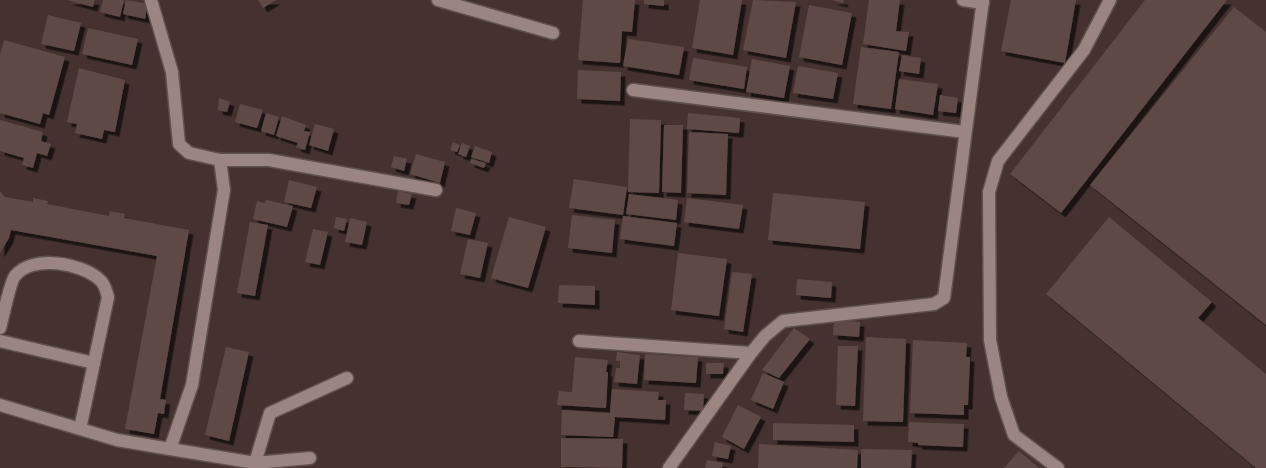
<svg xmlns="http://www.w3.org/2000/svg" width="1266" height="468" viewBox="0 0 1266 468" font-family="'Roboto Condensed',sans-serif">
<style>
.building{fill:#5e4947;filter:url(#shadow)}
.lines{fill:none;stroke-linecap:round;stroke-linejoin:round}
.service-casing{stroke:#60504e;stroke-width:15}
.minor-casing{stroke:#60504e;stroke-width:15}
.service{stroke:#9b8582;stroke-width:12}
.minor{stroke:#9b8582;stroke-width:12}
</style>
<defs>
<filter id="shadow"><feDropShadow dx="4.5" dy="4.5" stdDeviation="0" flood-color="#0009"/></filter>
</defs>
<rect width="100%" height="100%" fill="#453230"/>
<g class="building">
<polygon points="67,0 95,0 93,7"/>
<polygon points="103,0 124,0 120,17 100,12"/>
<polygon points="126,0 148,4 145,19 123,14"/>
<polygon points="258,0 276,0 263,8"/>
<polygon points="583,0 635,0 632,32 622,31 620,63 578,60"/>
<polygon points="644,0 664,0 664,6 644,4"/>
<polygon points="700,0 742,0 733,55 692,48"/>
<polygon points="753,0 796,2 786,58 743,50"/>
<polygon points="831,0 844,0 843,3"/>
<polygon points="869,0 900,0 896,31 909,32 906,51 863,44"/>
<polygon points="1011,0 1076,0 1065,63 1001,51"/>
<polygon points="1145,0 1227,0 1061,213 1010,174"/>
<polygon points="809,5 852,13 842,65 799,57"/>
<polygon points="1234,7 1266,32 1266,325 1090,185"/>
<polygon points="48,15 81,23 74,51 41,44"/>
<polygon points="88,28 138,39 132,65 82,54"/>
<polygon points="628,39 684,47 679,75 623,66"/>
<polygon points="4,40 65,57 49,115 43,113 40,124 0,113 0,55"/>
<polygon points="861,47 899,52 891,109 853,104"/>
<polygon points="902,55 921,58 919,74 899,71"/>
<polygon points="693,58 747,67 744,89 689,80"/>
<polygon points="752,59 790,66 784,98 746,92"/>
<polygon points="798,66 838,73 833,99 793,93"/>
<polygon points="79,68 125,80 115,132 104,130 102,139 75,133 77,124 67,122"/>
<polygon points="578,70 621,72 620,101 577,99"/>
<polygon points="899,79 938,84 933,115 895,109"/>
<polygon points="940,95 958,98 956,113 938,111"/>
<polygon points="219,98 230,102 227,112 218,110"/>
<polygon points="240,104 263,110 257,128 235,122"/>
<polygon points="266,113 279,117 274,135 261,131"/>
<polygon points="688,113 740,118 739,133 687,129"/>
<polygon points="282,116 306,125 304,131 310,132 305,150 296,147 298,143 276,136"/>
<polygon points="630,119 661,120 659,193 628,192"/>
<polygon points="0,120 43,132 41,141 51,144 47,156 37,153 33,168 22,165 24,158 0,151"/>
<polygon points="315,124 334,129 328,151 309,145"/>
<polygon points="664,125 683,125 681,193 662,192"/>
<polygon points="689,132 728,134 726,195 687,193"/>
<polygon points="453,142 460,145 457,152 450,150"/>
<polygon points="462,143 470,146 466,157 458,154"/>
<polygon points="475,146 492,152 489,163 471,157"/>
<polygon points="416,154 445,162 440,183 410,174"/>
<polygon points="394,156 407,159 404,171 391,167"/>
<polygon points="471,159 486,163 484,168 470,163"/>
<polygon points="574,179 627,187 623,215 569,208"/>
<polygon points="289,180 317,187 311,208 284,202"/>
<polygon points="0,191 5,197 33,202 33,198 48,201 47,204 109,216 110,211 125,214 124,218 189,230 160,399 166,400 164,414 158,413 154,434 125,429 157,256 11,230 9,238 0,253"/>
<polygon points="398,191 412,194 409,205 396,203"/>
<polygon points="773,193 865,202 860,249 768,240"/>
<polygon points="629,194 678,200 676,220 626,214"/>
<polygon points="687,198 743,205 739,229 684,222"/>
<polygon points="266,200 293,206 287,227 253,219 257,201 265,203"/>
<polygon points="456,208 476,213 470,235 451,231"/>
<polygon points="572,215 615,220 612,253 568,248"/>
<polygon points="623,216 677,223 674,246 620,239"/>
<polygon points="336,217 347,219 344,231 334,228"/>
<polygon points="509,217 546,227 528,288 491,278"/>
<polygon points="1109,217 1212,302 1198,318 1266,374 1266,468 1256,468 1046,294"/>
<polygon points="350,218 367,222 362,245 345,242"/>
<polygon points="250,222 268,225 255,296 237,293"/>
<polygon points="313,229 328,232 320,265 305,262"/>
<polygon points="468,239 488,243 480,278 460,274"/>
<polygon points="678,253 727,259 719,316 671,310"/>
<polygon points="732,272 752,274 743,332 724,329"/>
<polygon points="797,279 832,282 831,298 796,295"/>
<polygon points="559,285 595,286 595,305 558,303"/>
<polygon points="834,320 860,322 859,337 833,335"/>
<polygon points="794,328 810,339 779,378 762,370"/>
<polygon points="866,337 906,339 903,422 863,421"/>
<polygon points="913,340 967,343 966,357 970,357 968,405 964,405 964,415 910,413"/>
<polygon points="838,346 858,346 855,406 836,405"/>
<polygon points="226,347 249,352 229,441 205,435"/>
<polygon points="617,352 640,355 637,384 614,382 616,368 620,368 620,361 616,361"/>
<polygon points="645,354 698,357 696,383 644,380"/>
<polygon points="575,357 608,360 606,372 608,372 606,408 557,405 559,391 572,392"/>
<polygon points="706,363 724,363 723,374 706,374"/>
<polygon points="763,373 784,382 773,409 751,400"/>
<polygon points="612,389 659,392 658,400 666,400 665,420 615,417 613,437 561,435 562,410 610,413"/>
<polygon points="685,393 704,394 703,411 684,410"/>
<polygon points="738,405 761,417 744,449 722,437"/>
<polygon points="909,422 964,424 963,447 918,445 918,443 908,442"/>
<polygon points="773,423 854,425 854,442 773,440"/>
<polygon points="561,438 623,439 622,468 561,467"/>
<polygon points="715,442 731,446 728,459 712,456"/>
<polygon points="759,444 858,450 857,468 758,468"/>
<polygon points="861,449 912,450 911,468 861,468"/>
<polygon points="1019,451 1039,468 1004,468"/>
<polygon points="707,460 723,463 722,468 705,468"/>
</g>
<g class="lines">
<g class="service-casing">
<g id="service">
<polyline points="151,0 172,72 179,144 189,153 220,160 224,190 192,385 170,449"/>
<polyline points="438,0 553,33"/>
<polyline points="220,160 269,160 436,190"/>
<path d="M0,328c3,-11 10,-46 15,-52 17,-22 67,-13 85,4 5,4 6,11 8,17l-28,132"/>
<polyline points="0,341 94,363"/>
<polyline points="0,405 117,440 170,449 255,463 310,458"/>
<polyline points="255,463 270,413 347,378"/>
<polyline points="1058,468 1014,435 1001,397 990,340 989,192 998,161 1084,50 1110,0"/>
</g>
</g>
<g class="minor-casing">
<g id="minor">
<polyline points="963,0 983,3"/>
<polyline points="633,90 965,132"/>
<polyline points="579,341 751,353"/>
<polyline points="669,468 751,353 765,336 783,321 934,304 944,298 983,0"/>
</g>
</g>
<use href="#service" class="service"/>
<use href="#minor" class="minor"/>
</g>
</svg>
